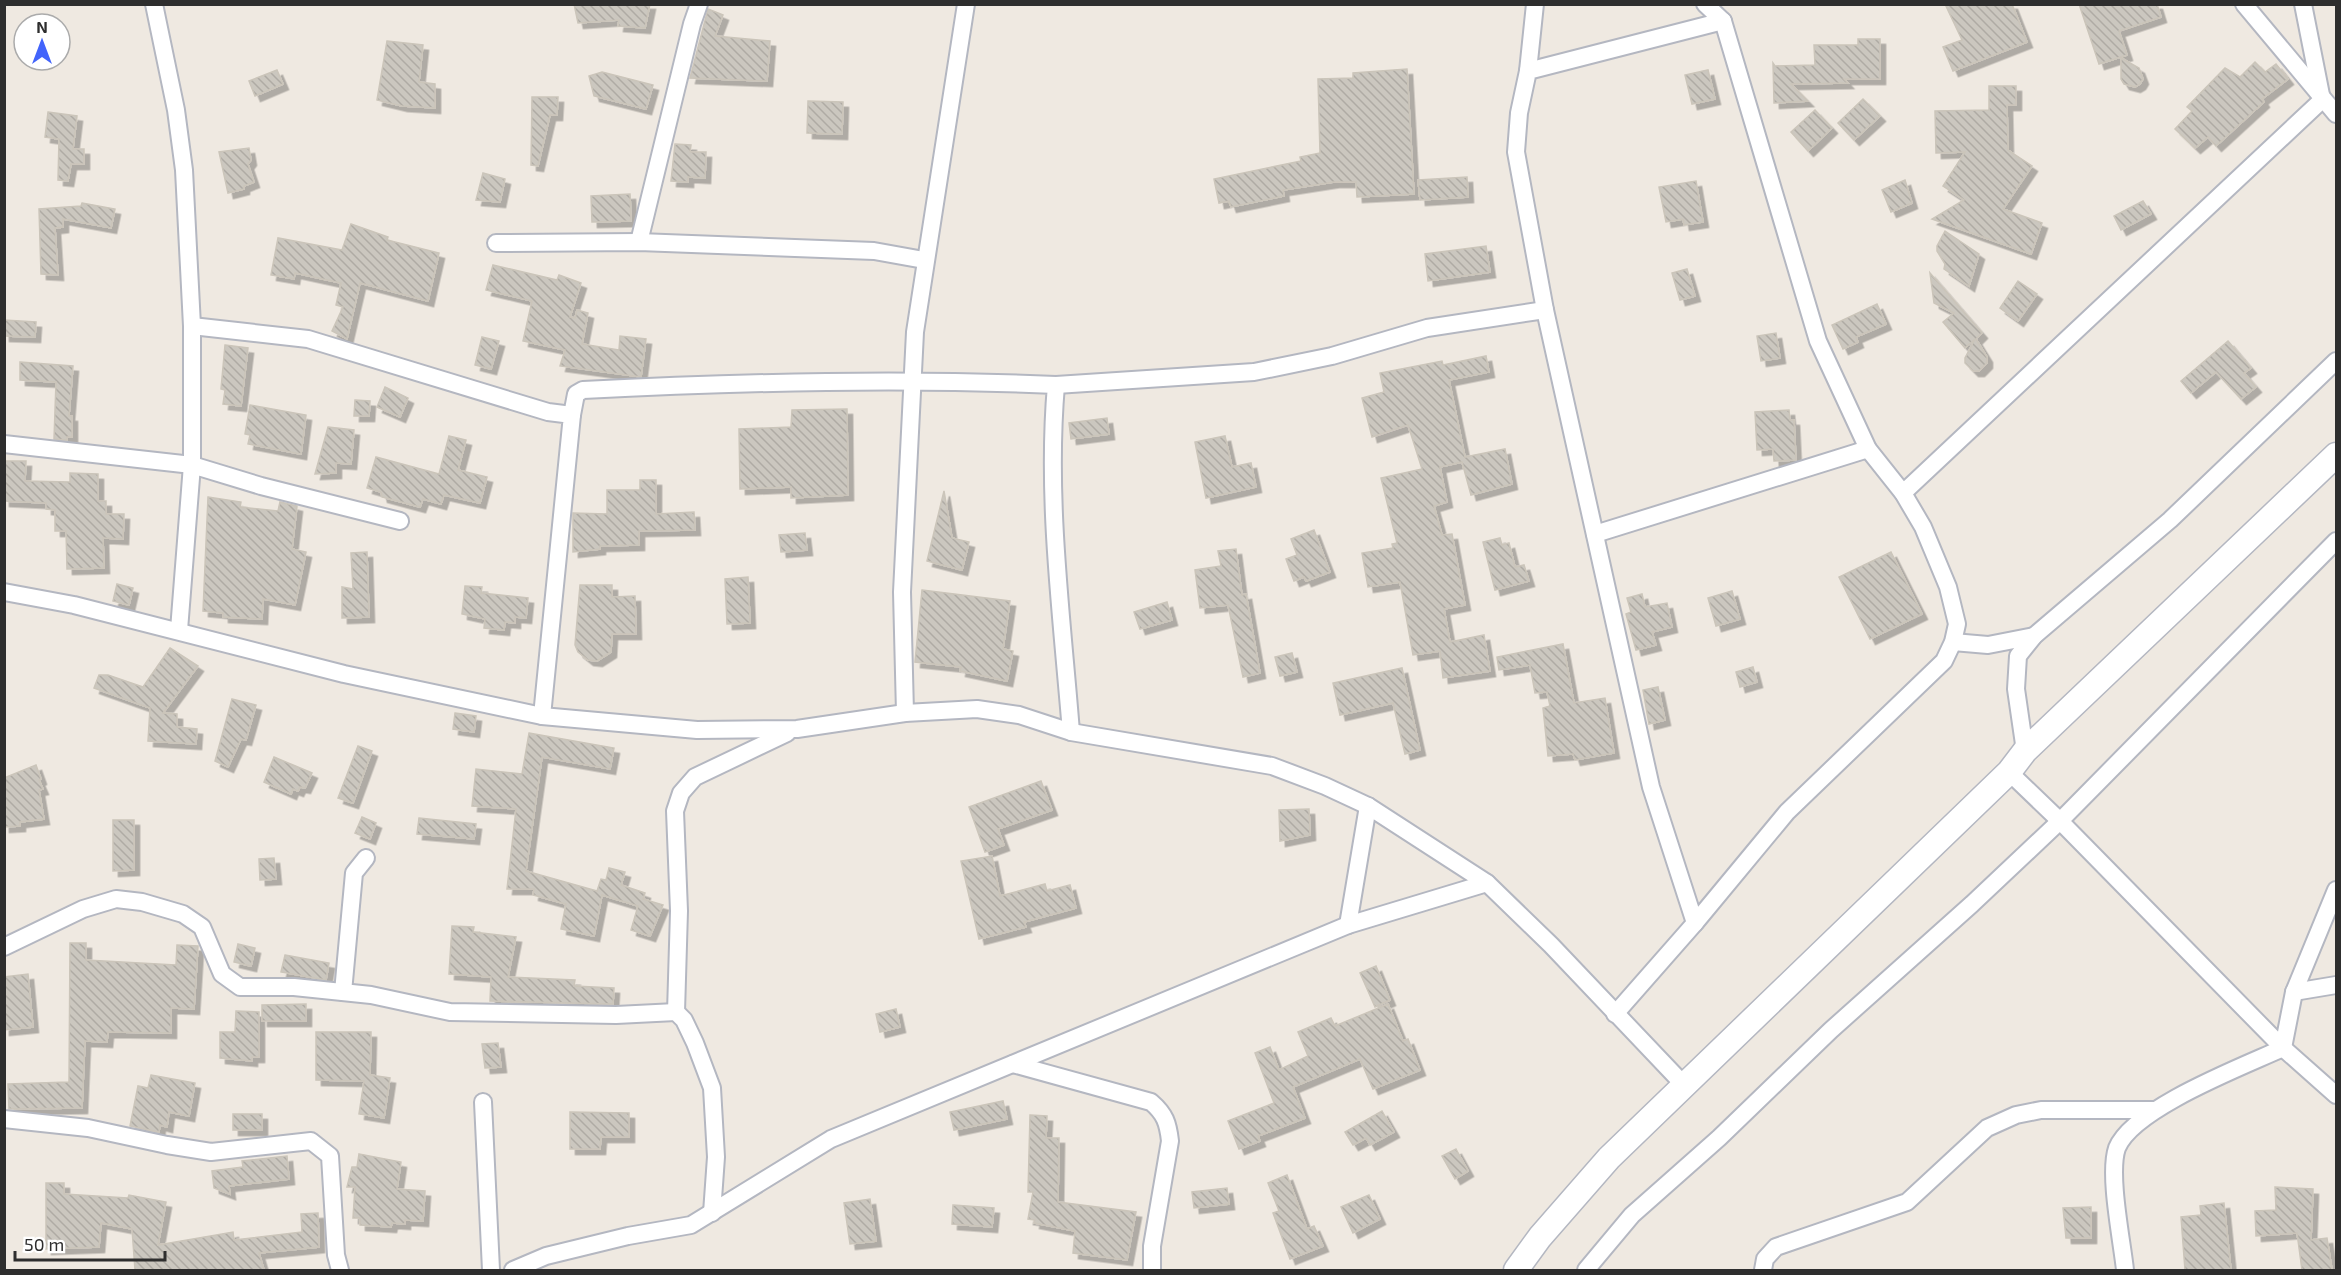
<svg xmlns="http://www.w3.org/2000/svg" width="2341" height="1275" viewBox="0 0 2341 1275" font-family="'Exo 2',sans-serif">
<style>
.building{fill:url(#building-back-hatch);stroke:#cbc5ba;stroke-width:1.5;filter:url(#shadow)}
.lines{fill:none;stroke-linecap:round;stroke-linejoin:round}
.minor-casing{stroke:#b4b7c1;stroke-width:20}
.secondary-casing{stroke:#b4b7c1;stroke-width:27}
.minor{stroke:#fff;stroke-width:16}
.secondary{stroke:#fff;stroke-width:24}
</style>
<defs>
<pattern id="building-back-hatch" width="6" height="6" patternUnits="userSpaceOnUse" patternTransform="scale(1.5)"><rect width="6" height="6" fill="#cbc7bf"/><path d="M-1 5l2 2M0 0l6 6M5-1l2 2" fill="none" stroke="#afaba4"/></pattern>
<filter id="shadow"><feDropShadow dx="5.5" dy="5.5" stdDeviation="0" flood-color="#0004"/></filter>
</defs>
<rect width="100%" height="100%" fill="#efe9e1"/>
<g class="building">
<polygon points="574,4 650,4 645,28 618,26 619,20 578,23"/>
<polygon points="1945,4 2012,4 2027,42 1953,71 1943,47 1962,40"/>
<polygon points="2079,4 2157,4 2161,17 2119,31 2127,55 2099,64"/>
<polygon points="708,9 723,15 715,36 770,41 767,81 690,78"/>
<polygon points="1858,39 1880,39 1880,79 1844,79 1848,83 1791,84 1808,101 1774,103 1773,63 1775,66 1815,65 1814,45 1858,45"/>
<polygon points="387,41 423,45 419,82 435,84 435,108 402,106 377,100"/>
<polygon points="2121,58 2139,68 2143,79 2140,84 2135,87 2124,84 2121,79"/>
<polygon points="2255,62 2265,72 2276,64 2288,79 2262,99 2264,102 2216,146 2208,137 2195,148 2175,129 2192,111 2187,107 2225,68 2240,77"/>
<polygon points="1407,69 1414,194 1357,197 1356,182 1334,182 1283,190 1284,196 1231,207 1229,201 1219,203 1214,179 1301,161 1300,157 1320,153 1318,79 1353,78 1353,73"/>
<polygon points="277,70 283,84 255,96 249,81"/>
<polygon points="1708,70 1715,99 1692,104 1685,75"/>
<polygon points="602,72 653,85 646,109 594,96 589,76"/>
<polygon points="1989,86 2016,86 2016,105 2007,105 2008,150 2032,166 2003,209 2042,223 2031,254 1932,219 1964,200 1943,186 1965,152 1936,153 1935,111 1989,110"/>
<polygon points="532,97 558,97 557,115 550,115 538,166 531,165"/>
<polygon points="1863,99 1880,116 1854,140 1838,123"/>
<polygon points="808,101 843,102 842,134 807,133"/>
<polygon points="1815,110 1832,128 1808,151 1791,132"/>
<polygon points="48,112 77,116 73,149 84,149 84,164 71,164 68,181 58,180 59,139 45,137"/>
<polygon points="675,144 691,145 690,152 706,152 705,178 688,177 688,182 671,181"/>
<polygon points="249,148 251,160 248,164 254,182 244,186 244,189 228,193 219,152"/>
<polygon points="483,173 505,179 500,202 476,200"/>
<polygon points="1467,177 1468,197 1420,200 1418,180"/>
<polygon points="1905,180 1912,203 1891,212 1882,190"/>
<polygon points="1696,181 1703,222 1684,225 1683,219 1666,222 1659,187"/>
<polygon points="630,194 631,221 592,222 591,196"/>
<polygon points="2143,201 2151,214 2121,230 2114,216"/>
<polygon points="82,203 115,209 111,228 63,219 63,227 55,228 58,275 41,274 39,209 81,206"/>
<polygon points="351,224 388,237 387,240 439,253 428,301 360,283 347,339 332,331 343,307 336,305 341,283 295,273 294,279 271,275 278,238 342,250"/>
<polygon points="1945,231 1979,254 1969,286 1944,269 1945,264 1937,251 1937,246"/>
<polygon points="1486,246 1490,272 1428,281 1425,254"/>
<polygon points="493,265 557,280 559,275 581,283 570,317 575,318 577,310 588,313 582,344 619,350 620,336 646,339 641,377 560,366 565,350 523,341 532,301 486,290"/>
<polygon points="1687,269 1695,296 1680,300 1672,273"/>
<polygon points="1930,273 1982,333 1976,339 1987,357 1987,363 1979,371 1973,371 1965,363 1965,358 1975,339 1965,348 1943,322 1954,313 1934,303"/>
<polygon points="2018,281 2037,294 2018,321 2000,308"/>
<polygon points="1877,304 1886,324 1856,337 1858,342 1843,349 1832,325"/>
<polygon points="4,320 36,322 35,337 4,336"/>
<polygon points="1776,333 1780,358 1761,361 1757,336"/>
<polygon points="482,337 499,341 491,369 475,365"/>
<polygon points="2228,341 2251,368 2244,373 2256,387 2241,399 2216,372 2191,393 2181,381"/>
<polygon points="225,345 248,348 241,406 223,404 225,390 221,389"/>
<polygon points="1486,356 1489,372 1449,380 1465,457 1505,449 1512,484 1471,495 1462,462 1440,467 1447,502 1434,506 1442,535 1452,534 1465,605 1444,609 1450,642 1484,635 1490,671 1443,678 1440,651 1413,655 1400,582 1368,587 1362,553 1393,548 1392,544 1397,543 1381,478 1422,469 1408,425 1372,437 1362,398 1384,392 1380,373 1442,361 1443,365"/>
<polygon points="20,362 73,366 69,416 72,416 72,437 67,437 67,440 54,439 56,382 20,380"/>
<polygon points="385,387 408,398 400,417 377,407"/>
<polygon points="355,400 370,401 369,416 354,416"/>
<polygon points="250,405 306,415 301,454 248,444 250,435 245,434"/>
<polygon points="847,409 848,495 791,498 791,487 740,489 739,429 791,427 792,410"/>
<polygon points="1789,410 1790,420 1794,420 1796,460 1774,461 1773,449 1757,450 1755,412"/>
<polygon points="1107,418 1109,434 1071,439 1069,423"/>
<polygon points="328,427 354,430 351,464 336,463 336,473 315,474"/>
<polygon points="449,436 466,440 458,470 487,477 480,503 444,495 441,504 423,499 420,507 382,497 381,492 367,488 376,457 439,474"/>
<polygon points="1225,436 1232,467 1251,463 1256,487 1206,498 1195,442"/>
<polygon points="4,461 26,461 25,481 70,482 70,473 98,474 98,501 106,501 106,514 124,514 123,539 103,538 104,568 67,569 66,531 55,531 55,510 46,509 46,503 4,501"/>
<polygon points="640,480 656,480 656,514 694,512 695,530 639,531 639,545 600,546 600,549 573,552 573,513 607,514 607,490 640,490"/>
<polygon points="944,491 952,538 969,542 962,570 927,561"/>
<polygon points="208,497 241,502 240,507 278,511 280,502 297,506 292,549 306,552 295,605 263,599 262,619 223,617 223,613 203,611"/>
<polygon points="1314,530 1330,572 1306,581 1304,577 1294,581 1286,559 1297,555 1291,539"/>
<polygon points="805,533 807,550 781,552 779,535"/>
<polygon points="1500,538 1502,545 1509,543 1515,567 1524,565 1529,581 1495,590 1483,542"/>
<polygon points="1236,549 1242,595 1246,594 1260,673 1243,677 1228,605 1200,608 1195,570 1221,566 1218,551"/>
<polygon points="367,552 369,617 342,618 342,587 353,589 351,553"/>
<polygon points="1891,552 1922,614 1870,639 1839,577"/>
<polygon points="748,577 750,623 727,624 725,579"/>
<polygon points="117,584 133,588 129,605 113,601"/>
<polygon points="580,585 612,585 612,597 635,596 636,634 612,634 611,652 597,661 588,660 578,652 575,645"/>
<polygon points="465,586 482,587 481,593 528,598 526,618 515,617 515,623 505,622 504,630 484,628 485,619 462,614"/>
<polygon points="922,590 1010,601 1003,649 1013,651 1007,681 960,671 961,667 915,662"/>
<polygon points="1732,591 1740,619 1716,626 1708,598"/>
<polygon points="1642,594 1645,607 1667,603 1672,627 1652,632 1656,645 1636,650 1626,614 1631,612 1627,598"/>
<polygon points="1167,602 1172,620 1140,629 1134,612"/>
<polygon points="1563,644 1574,703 1605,698 1614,753 1575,760 1573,754 1548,756 1543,708 1550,706 1547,692 1535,693 1530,665 1499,670 1497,657"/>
<polygon points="170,648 198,666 163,713 177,714 177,727 197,729 196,744 148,741 150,708 94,688 99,675 108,675 143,687"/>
<polygon points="1292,653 1297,672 1280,676 1275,657"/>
<polygon points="1753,667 1757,682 1740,687 1736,672"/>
<polygon points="1402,668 1420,750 1405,754 1393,703 1340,715 1333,683"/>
<polygon points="1658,687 1665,720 1649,724 1643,690"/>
<polygon points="232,699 256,705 246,740 241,739 228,767 215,761"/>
<polygon points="455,713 476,716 474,732 453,729"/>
<polygon points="529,733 614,748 610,769 542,757 526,871 597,891 601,879 606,880 609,868 625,872 621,885 645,893 643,899 663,905 650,936 631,930 638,906 602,895 594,936 561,929 566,904 533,895 534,889 507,889 516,809 472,806 476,769 522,774"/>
<polygon points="358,746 372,751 353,803 338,798"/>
<polygon points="274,757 312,773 305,788 300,787 298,791 293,789 291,794 264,782"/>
<polygon points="36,765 41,779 39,780 43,789 39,790 44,819 20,822 20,826 4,827 4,778"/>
<polygon points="1041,781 1052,810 998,829 1004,845 985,852 969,807"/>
<polygon points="1309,809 1310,835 1280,841 1279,810"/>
<polygon points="362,817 376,823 370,839 355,833"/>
<polygon points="419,818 476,824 474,839 417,834"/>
<polygon points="113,820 134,820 134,870 113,871"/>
<polygon points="992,856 1000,896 1045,884 1047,891 1070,885 1076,908 1024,922 1026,927 979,939 961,861"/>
<polygon points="274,858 276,879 260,880 259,859"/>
<polygon points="452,926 474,927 473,932 516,937 508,977 575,980 574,986 614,988 613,1004 490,1001 491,977 449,974"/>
<polygon points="70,943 86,943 86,960 176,965 177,945 198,946 194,1009 171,1008 171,1033 108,1032 107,1042 85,1041 82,1108 9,1109 8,1084 69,1082"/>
<polygon points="238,944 255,948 251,966 234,962"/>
<polygon points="285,955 329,963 326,980 281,972"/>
<polygon points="1376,966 1390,1000 1375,1007 1360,973"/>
<polygon points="28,974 33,1027 4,1030 4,977"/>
<polygon points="306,1004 306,1021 262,1021 262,1005"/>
<polygon points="1388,1004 1403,1041 1408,1039 1420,1070 1373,1089 1360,1059 1293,1087 1305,1118 1258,1136 1260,1141 1239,1149 1228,1121 1274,1103 1255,1053 1270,1047 1279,1070 1308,1056 1298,1032 1331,1018 1335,1026"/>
<polygon points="896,1009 900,1027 880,1032 876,1014"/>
<polygon points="236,1011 259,1012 259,1057 252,1057 252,1061 220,1058 220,1032 235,1032"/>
<polygon points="316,1032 371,1032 370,1075 390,1078 384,1118 359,1114 364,1081 316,1080"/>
<polygon points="498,1043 501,1067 485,1068 482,1044"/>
<polygon points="151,1075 195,1083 189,1116 169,1112 167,1127 160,1125 159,1132 130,1126 138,1086 148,1088"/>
<polygon points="1003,1101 1007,1119 954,1130 950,1112"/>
<polygon points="1382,1111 1394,1132 1370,1145 1366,1138 1353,1145 1345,1132"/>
<polygon points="570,1112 629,1113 629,1137 601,1137 600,1149 570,1149"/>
<rect x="233" y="1114" width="29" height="16"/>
<polygon points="1030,1115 1047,1116 1046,1138 1059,1138 1058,1202 1136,1212 1127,1260 1073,1253 1075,1231 1034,1223 1035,1220 1028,1219 1033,1192 1028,1192"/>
<polygon points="1456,1149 1468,1171 1455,1179 1442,1156"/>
<polygon points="359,1154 401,1162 397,1189 425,1191 423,1221 405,1220 405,1224 392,1223 391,1227 360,1225 360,1218 353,1218 355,1187 347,1187 352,1167 357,1167"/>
<polygon points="287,1156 289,1179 229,1186 230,1194 214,1188 212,1171 243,1167 242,1161"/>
<polygon points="1287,1175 1307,1229 1314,1226 1323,1246 1290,1259 1273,1213 1279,1211 1268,1183"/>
<polygon points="46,1183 64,1183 64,1194 128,1198 129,1195 166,1202 158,1245 233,1232 234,1240 302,1232 301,1214 318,1213 319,1247 259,1253 264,1270 135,1270 132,1229 101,1223 99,1247 46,1249"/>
<polygon points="2275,1187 2313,1189 2311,1240 2327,1238 2332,1270 2302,1270 2297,1233 2256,1236 2255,1211 2276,1210"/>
<polygon points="1227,1188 1229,1204 1194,1208 1192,1192"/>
<polygon points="1369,1195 1380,1219 1353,1233 1341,1207"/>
<polygon points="870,1199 876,1241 850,1244 844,1203"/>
<polygon points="2224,1203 2231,1270 2185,1270 2181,1217 2201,1215 2200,1206"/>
<polygon points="953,1205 994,1208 992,1227 952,1224"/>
<polygon points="2091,1207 2091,1238 2066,1238 2063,1208"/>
</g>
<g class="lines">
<g class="minor-casing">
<g id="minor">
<polyline points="2244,4 2336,114"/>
<polyline points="1528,71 1535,4"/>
<polyline points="639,242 692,24 699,4"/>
<polyline points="496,243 639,242 874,251 924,260"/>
<polyline points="192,326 308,339 548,412 572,415 542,716"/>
<polyline points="1056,385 1254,372 1332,356 1427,328 1545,310"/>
<path d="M572,415l4,-21 7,-4c157,-8 315,-12 473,-5 -10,115 6,232 15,347"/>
<polyline points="4,444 192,465 192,326 184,170 176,110 154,4"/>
<polyline points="1903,493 2322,100 2303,4"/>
<polyline points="1595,534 1868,449"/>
<polyline points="4,592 74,605 344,674 542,716 697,730 797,729 905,713 977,709 1019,715 1071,732 1272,766 1325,786 1368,806 1487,883 1551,945 1685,1086"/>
<polyline points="179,630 192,465 261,486 400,521"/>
<polyline points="1953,642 1988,645 2034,636"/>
<polyline points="905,713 902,592 915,332 966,4"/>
<polyline points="2025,751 2016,689 2018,656 2034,636 2170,520 2336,361"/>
<polyline points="2009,772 2060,821 2283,1048 2336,1095"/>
<polyline points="1695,923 1651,787 1545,310 1516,152 1519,113 1528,71 1723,21"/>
<polyline points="1348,925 1368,806"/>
<polyline points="4,947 83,909 116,899 142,902 183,914 202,927 222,974 240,987 294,987 371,995 450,1012 616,1015 676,1012 684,1020 695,1043 712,1088 716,1157 712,1213"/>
<polyline points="343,992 354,873 366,858"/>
<polyline points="2294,992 2336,985"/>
<polyline points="676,1012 679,911 675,811 681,793 695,777 787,733"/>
<polyline points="1615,1014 1695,923 1787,812 1944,661 1953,642 1957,624 1948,587 1923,527 1903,493 1868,449 1818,341 1723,21 1705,4"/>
<path d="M1013,1064l138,38c14,12 17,21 19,39l-18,105v24"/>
<polyline points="483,1102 491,1270"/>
<polyline points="4,1119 88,1128 167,1145 211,1152 311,1141 330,1156 336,1255 340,1270"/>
<polyline points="513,1270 546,1256 628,1236 691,1225 831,1139 1348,925 1487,883"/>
<polyline points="1586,1270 1632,1215 1719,1138 1831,1030 1972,904 2060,821 2336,541"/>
<polyline points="1763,1270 1765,1259 1776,1247 1907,1202 1987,1128 2016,1115 2041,1110 2154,1110"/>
<path d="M2125,1270c-3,-29 -17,-96 -8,-122 16,-40 127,-82 166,-100l11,-56 42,-102"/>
</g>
</g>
<g class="secondary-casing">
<polyline id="secondary" points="1516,1270 1540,1237 1609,1158 2009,772 2025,751 2336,455"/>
</g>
<use href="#minor" class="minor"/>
<use href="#secondary" class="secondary"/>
</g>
<rect width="2341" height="1275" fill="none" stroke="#2e2e2e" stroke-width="12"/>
<g transform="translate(42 42)"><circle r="28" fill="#ffffff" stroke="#ababab" stroke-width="1.5"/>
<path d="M0-4.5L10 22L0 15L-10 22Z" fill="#4264fb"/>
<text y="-9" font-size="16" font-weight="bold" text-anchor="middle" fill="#2e2e2e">N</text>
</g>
<path d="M15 1251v9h150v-9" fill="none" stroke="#2e2e2e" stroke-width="3"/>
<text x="24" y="1251" font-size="18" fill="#2e2e2e" stroke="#ffffff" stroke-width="4.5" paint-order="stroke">50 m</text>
</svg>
